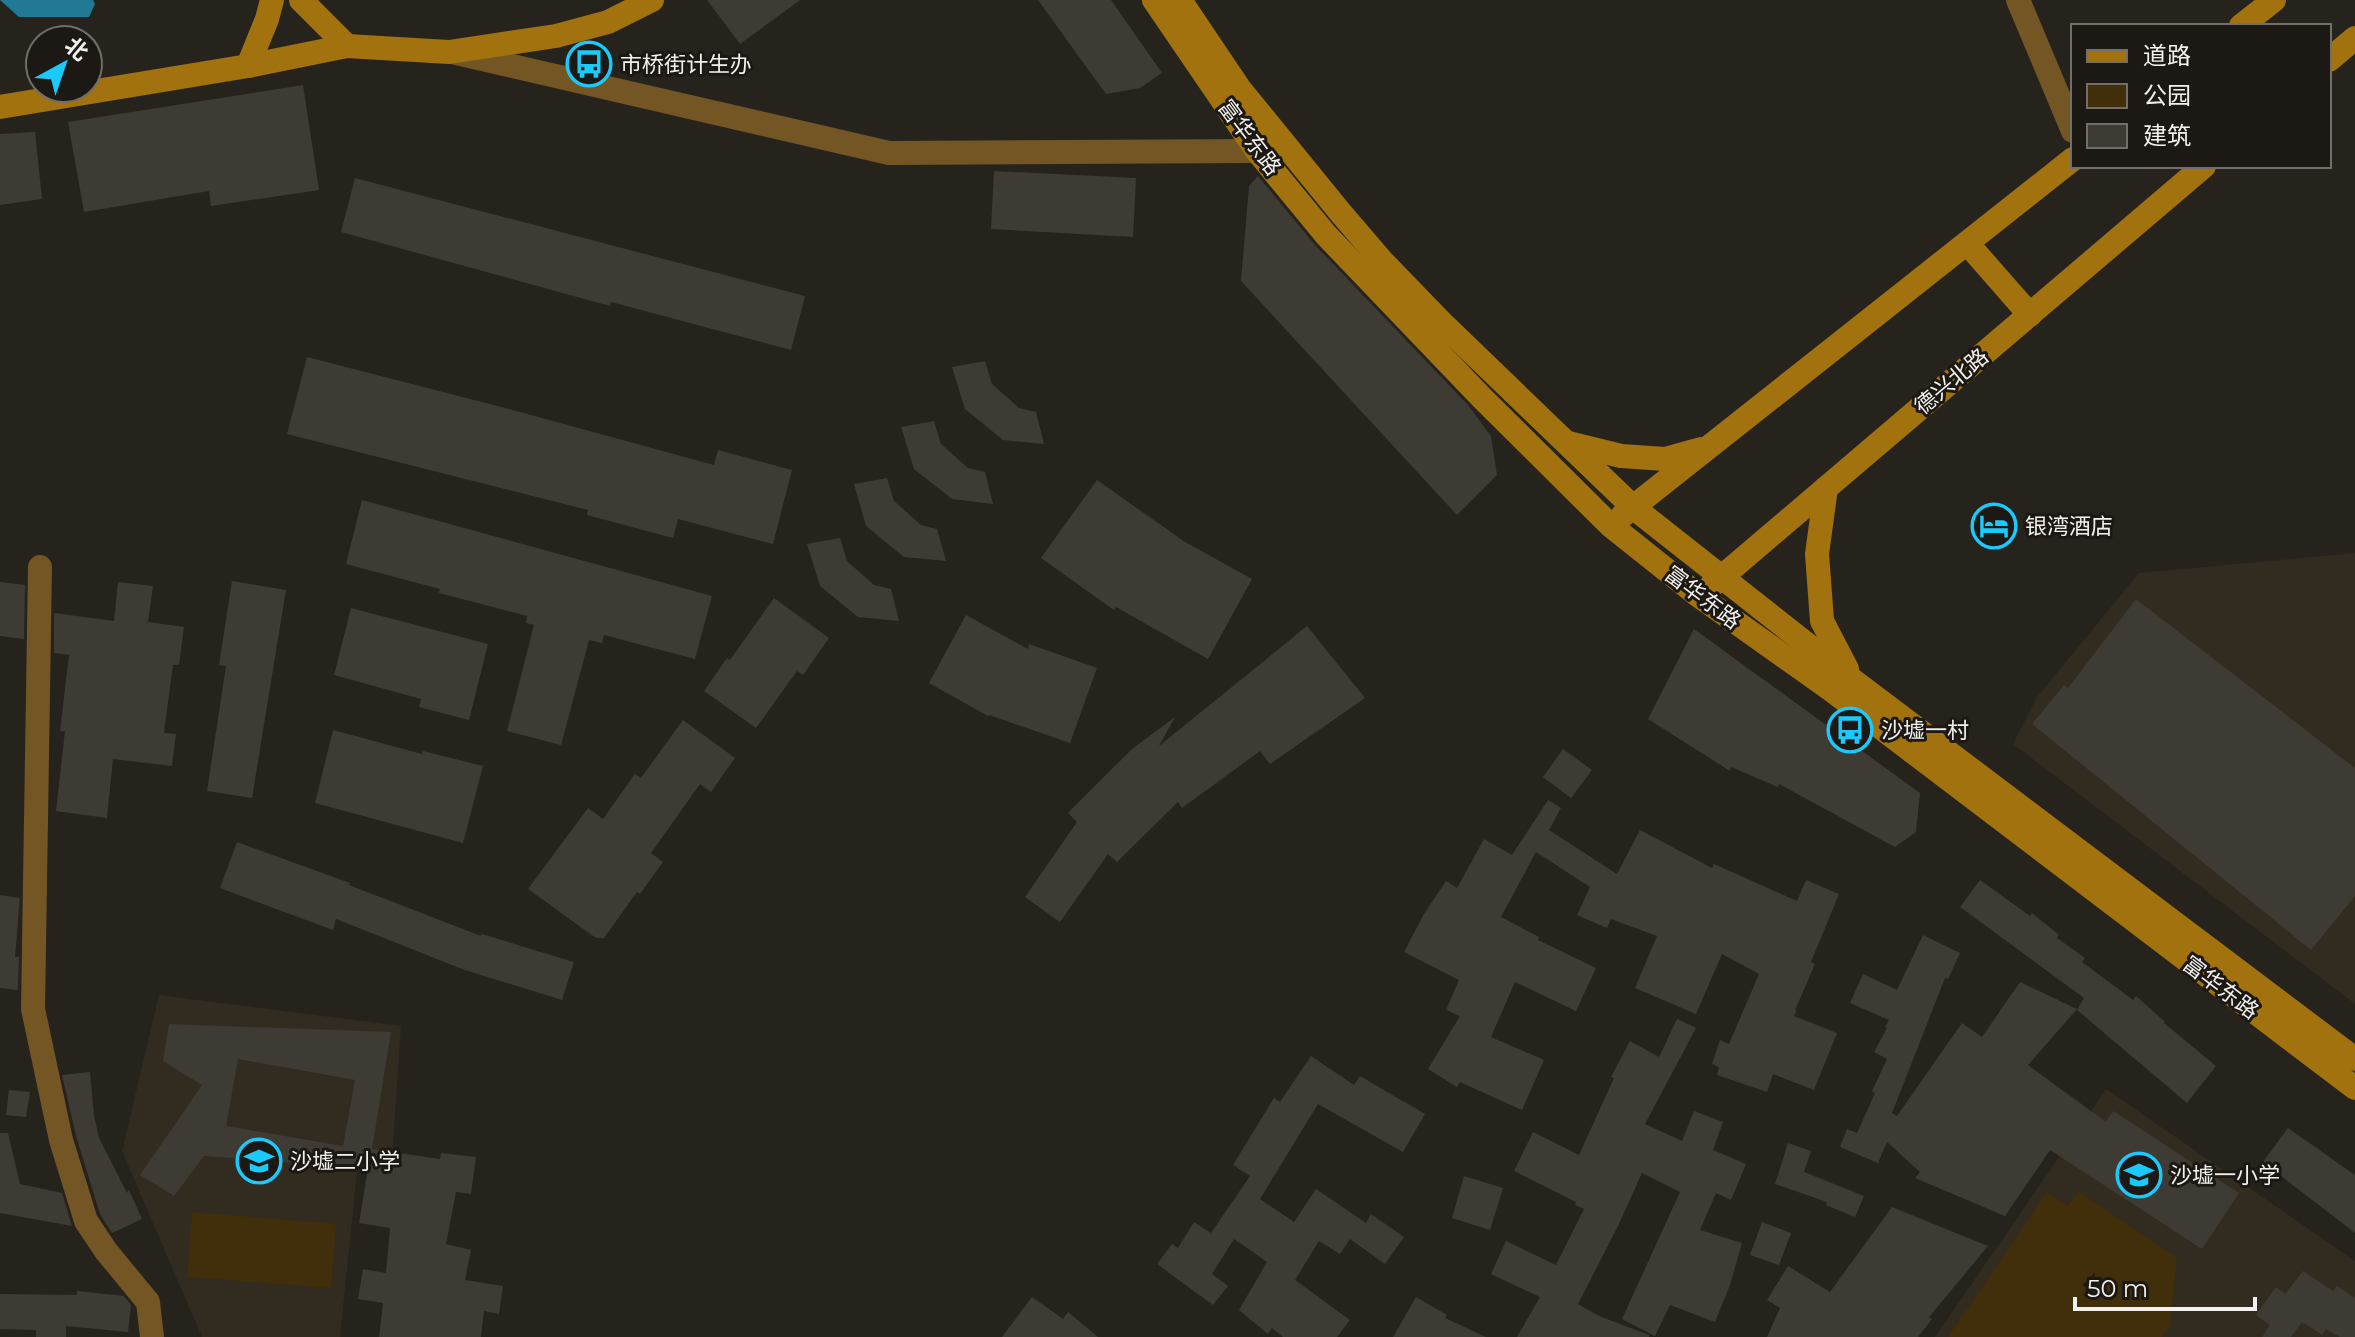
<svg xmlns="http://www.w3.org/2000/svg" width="2355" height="1337" viewBox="0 0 2355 1337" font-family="Montserrat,'Noto Sans SC',sans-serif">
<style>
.built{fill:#322b20}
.green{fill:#412e0b}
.water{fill:#227996}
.building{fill:#3e3b35;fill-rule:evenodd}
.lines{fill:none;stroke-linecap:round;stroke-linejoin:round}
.street{stroke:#735623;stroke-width:24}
.secondary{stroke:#a1720e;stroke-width:24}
.labels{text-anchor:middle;stroke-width:6;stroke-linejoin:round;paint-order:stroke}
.poi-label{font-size:22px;fill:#f3f1ed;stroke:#1c1914;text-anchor:start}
.street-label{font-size:22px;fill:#f3f1ed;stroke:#1c1914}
</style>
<rect width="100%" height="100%" fill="#26231d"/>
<g class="built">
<polygon points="2355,553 2355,1004 2013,744 2037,697 2139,573"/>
<polygon points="159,995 401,1026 391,1173 357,1171 340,1337 202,1337 122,1151"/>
<polygon points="2106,1089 2355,1261 2355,1337 1935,1337"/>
</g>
<g class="green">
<polygon points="2078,1191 2177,1258 2170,1326 2162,1337 1948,1337 2047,1192 2068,1206"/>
<polygon points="192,1212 336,1224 331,1288 187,1277"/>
</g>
<polygon class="water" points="0,0 93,0 95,4 89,17 19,17"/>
<g class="building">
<polygon points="707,0 800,0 740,44"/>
<polygon points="1038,0 1111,0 1162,73 1140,88 1106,94"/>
<polygon points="303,85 319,190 211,206 209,191 84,212 68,122"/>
<polygon points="35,132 42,199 0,205 0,134"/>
<polygon points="994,171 1136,178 1133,237 991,229"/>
<polygon points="1258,176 1315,245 1468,405 1491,436 1497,475 1457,515 1241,281 1249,186"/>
<polygon points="355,178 805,296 791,350 611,302 610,306 341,232"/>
<polygon points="307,357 509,409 714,465 718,450 792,470 773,544 678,519 673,538 587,515 588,510 287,434"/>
<polygon points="985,361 992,384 1019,408 1036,412 1044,444 1003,440 965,409 952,367"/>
<polygon points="934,421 941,444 968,468 985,472 993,504 952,499 914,469 901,427"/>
<polygon points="887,478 894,501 921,525 937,529 946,561 904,557 866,526 854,484"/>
<polygon points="1097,480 1185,542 1252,579 1208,659 1116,607 1114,610 1041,558"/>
<polygon points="362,500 712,596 695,659 604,635 602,643 589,640 561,745 507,731 534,625 526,623 527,616 439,593 440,589 346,564"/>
<polygon points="840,538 847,561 874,585 891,589 899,621 858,617 820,586 807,544"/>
<polygon points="232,581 286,590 252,798 207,791 226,666 219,665"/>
<polygon points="0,582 25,585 24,639 0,636"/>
<polygon points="118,582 153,586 148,622 184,627 179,665 173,665 164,733 176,734 172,766 113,759 107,818 56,811 65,731 60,731 69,655 54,653 54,613 114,621"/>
<polygon points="774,598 829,638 803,675 797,671 756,728 704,691 727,658 730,660"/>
<polygon points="2136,599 2355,768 2355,896 2311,950 2032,724 2064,685 2068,688"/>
<polygon points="351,608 488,644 469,720 419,707 421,699 334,675"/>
<polygon points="966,615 1028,649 1029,644 1097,668 1070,743 989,715 988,716 929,683"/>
<polygon points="1307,626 1365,698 1270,764 1260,751 1182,808 1178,802 1117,862 1108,854 1060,922 1025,897 1077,822 1068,813 1132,749 1175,717 1159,746"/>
<polygon points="1694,629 1920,793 1916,832 1895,847 1779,784 1778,787 1731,767 1730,771 1648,719"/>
<polygon points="683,720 735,758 711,792 700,784 651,853 663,862 640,894 637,892 604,938 596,938 528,889 588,808 603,819 635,774 641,778"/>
<polygon points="333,730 422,754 423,751 483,766 463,843 315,803"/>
<polygon points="1563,749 1592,770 1571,798 1543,777"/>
<polygon points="1548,800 1561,808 1549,830 1617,874 1640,830 1712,868 1714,864 1797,901 1806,880 1839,894 1811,962 1815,964 1795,1010 1797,1011 1794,1016 1837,1033 1814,1090 1773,1074 1767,1092 1717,1075 1719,1067 1712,1064 1720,1040 1729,1044 1759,974 1722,954 1696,1014 1635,988 1657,936 1611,919 1607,928 1577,915 1590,887 1536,852 1501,917 1539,937 1538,940 1596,968 1576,1011 1515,982 1491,1037 1544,1060 1522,1110 1460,1082 1457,1087 1428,1069 1460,1016 1446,1010 1459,980 1404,952 1424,914 1446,881 1457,888 1484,839 1512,855"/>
<polygon points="237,842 350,883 349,885 481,936 482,934 574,962 562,1000 462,969 336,919 333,930 220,888"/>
<polygon points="1980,880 2030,916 2032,913 2059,935 2057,938 2085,958 2082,962 2133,1000 2136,996 2165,1022 2164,1023 2216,1066 2187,1103 2077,1010 2084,998 1960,907"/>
<polygon points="0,895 20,898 15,957 19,957 18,990 0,988"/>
<polygon points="1923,935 1960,953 1948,979 1945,978 1892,1113 1897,1116 1962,1023 1982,1037 2020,982 2077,1009 2028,1065 2106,1122 2113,1111 2239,1193 2202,1249 2050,1150 2005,1216 1915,1178 1920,1172 1887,1142 1878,1163 1840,1147 1847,1129 1857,1133 1875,1093 1872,1091 1887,1059 1874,1052 1887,1028 1885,1027 1889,1020 1850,1003 1863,974 1897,990"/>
<polygon points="1677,1019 1696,1028 1645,1124 1682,1141 1694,1111 1723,1122 1713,1150 1746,1164 1731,1200 1716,1193 1700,1230 1742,1243 1730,1285 1715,1322 1670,1305 1655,1336 1622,1319 1680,1192 1642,1173 1618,1226 1578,1304 1599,1316 1649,1335 1649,1337 1517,1337 1540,1297 1491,1274 1506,1241 1556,1265 1584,1209 1575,1205 1576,1202 1514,1171 1533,1132 1579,1155 1614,1078 1611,1077 1630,1041 1659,1057"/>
<path d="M169,1024l222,8 -19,117 68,10 1,-6 35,4 -5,37 -15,-2 -10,52 25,6 -6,30 38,6 -4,28 -15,-3 -3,26h-102l4,-34 -25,-4 5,-30 23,4 4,-45 -31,-5 9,-55 -164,-12 -30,40 -34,-21 62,-90 -39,-24zM238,1059l117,21 -12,66 -117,-20z"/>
<polygon points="1311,1056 1354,1085 1360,1076 1425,1114 1403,1152 1318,1104 1260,1199 1294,1222 1316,1189 1366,1223 1371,1214 1404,1237 1385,1264 1350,1239 1340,1254 1319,1241 1295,1280 1350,1320 1337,1337 1283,1337 1272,1328 1268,1334 1239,1310 1267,1262 1234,1239 1212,1274 1228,1286 1213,1305 1157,1264 1172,1244 1178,1248 1194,1222 1211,1233 1250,1176 1233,1165 1274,1098 1280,1102"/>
<polygon points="90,1072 94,1116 99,1138 127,1193 129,1190 142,1219 112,1233 100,1214 76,1136 62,1075"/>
<polygon points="9,1090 30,1092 26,1117 6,1115"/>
<polygon points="2288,1128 2355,1175 2355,1233 2263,1162"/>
<polygon points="0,1133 8,1133 20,1184 62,1193 72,1226 0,1213"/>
<polygon points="1788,1143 1811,1151 1804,1172 1864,1196 1855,1217 1826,1205 1827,1202 1775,1184"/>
<polygon points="1464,1176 1503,1188 1490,1230 1452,1218"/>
<polygon points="1892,1207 1988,1246 1929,1317 1932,1319 1918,1337 1767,1337 1780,1308 1767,1300 1788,1266 1830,1292"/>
<polygon points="1762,1222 1791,1233 1779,1265 1750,1255"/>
<polygon points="2303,1271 2333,1291 2337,1286 2355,1298 2355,1337 2340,1337 2326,1329 2322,1335 2302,1322 2291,1337 2262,1337 2270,1325 2256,1315 2276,1287 2285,1294"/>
<polygon points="77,1291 124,1296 131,1305 128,1332 66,1326 66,1337 36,1337 36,1330 0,1329 0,1294 77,1295"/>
<polygon points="1032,1297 1063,1319 1068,1312 1098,1337 1002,1337"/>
<polygon points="1416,1297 1447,1315 1445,1318 1486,1337 1393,1337"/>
</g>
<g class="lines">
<g class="street">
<polyline points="2018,0 2073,131"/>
<polyline points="452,52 889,153 1257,151"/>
<polyline points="40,567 33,1009 61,1140 86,1221 106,1251 148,1302 152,1337"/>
</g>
<g class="secondary">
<polyline points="301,0 347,46"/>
<polyline points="1154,0 1257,151 1326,235 1482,398 1610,525 1699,596 1830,689 2355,1088"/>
<polyline points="1180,0 1239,88 1340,212 1382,261 1444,325 1634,508 1851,679 2355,1059"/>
<polyline points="2241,26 2274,0"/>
<polyline points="2329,60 2355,38"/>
<polyline points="248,66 267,19 272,0"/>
<polyline points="0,107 248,66 347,46 449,52 556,36 608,22 652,0"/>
<polyline points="1967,243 2030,315"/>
<polyline points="1568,443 1621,456 1665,459 1701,449"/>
<polyline points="1826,488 1817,554 1822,621 1847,669"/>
<polyline points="1623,515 2073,159"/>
<polyline points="1710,587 2204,166"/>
</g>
</g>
<defs>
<g id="bus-ring" transform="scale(2.3)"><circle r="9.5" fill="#1c1914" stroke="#1bcafc" stroke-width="1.5"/><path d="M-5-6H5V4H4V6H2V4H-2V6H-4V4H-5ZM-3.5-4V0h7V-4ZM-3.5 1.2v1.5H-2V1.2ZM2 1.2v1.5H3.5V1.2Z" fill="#1bcafc"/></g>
<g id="hotel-ring" transform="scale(2.3)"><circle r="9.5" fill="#1c1914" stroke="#1bcafc" stroke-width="1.5"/><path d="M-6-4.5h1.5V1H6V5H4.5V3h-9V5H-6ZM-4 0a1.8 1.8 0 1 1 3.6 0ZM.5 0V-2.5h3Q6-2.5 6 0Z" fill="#1bcafc"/></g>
<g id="school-ring" transform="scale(2.3)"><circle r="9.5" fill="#1c1914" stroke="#1bcafc" stroke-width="1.5"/><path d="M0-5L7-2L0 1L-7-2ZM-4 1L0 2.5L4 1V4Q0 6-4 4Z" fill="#1bcafc"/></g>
</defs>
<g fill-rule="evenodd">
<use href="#bus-ring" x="589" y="64"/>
<use href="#hotel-ring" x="1994" y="526"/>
<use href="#bus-ring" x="1850" y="730"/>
<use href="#school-ring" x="259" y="1161"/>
<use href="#school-ring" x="2139" y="1175"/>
</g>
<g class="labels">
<g class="poi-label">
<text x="620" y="72">市桥街计生办</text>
<text x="2025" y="534">银湾酒店</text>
<text x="1881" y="738">沙墟一村</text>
<text x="290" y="1169">沙墟二小学</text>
<text x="2170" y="1183">沙墟一小学</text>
</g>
<g class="street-label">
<text transform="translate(1250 137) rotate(53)" y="8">富华东路</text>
<text transform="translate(1951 381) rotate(-40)" y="8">德兴北路</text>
<text transform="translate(1703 597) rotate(37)" y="8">富华东路</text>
<text transform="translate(2221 987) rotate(37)" y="8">富华东路</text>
</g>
</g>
<rect x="2071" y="24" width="260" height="144" fill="#1c1914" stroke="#726f6b" stroke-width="2"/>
<rect x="2087" y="50" width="40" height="12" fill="#a1720e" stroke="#726f6b" stroke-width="2"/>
<text x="2143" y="64" font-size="24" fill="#f3f1ed">道路</text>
<rect x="2087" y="84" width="40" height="24" fill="#412e0b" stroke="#726f6b" stroke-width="2"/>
<text x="2143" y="104" font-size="24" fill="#f3f1ed">公园</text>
<rect x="2087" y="124" width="40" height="24" fill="#3e3b35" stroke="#726f6b" stroke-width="2"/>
<text x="2143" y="144" font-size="24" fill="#f3f1ed">建筑</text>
<g transform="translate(64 64) rotate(40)"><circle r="38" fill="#1c1914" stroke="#726f6b" stroke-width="2"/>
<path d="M0-6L14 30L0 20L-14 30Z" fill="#1bcafc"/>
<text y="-12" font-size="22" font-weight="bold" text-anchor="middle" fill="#f3f1ed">北</text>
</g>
<path d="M2075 1297v12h180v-12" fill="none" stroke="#f3f1ed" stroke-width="4"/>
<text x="2087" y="1297" font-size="24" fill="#f3f1ed" stroke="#1c1914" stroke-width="6" paint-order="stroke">50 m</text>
</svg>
